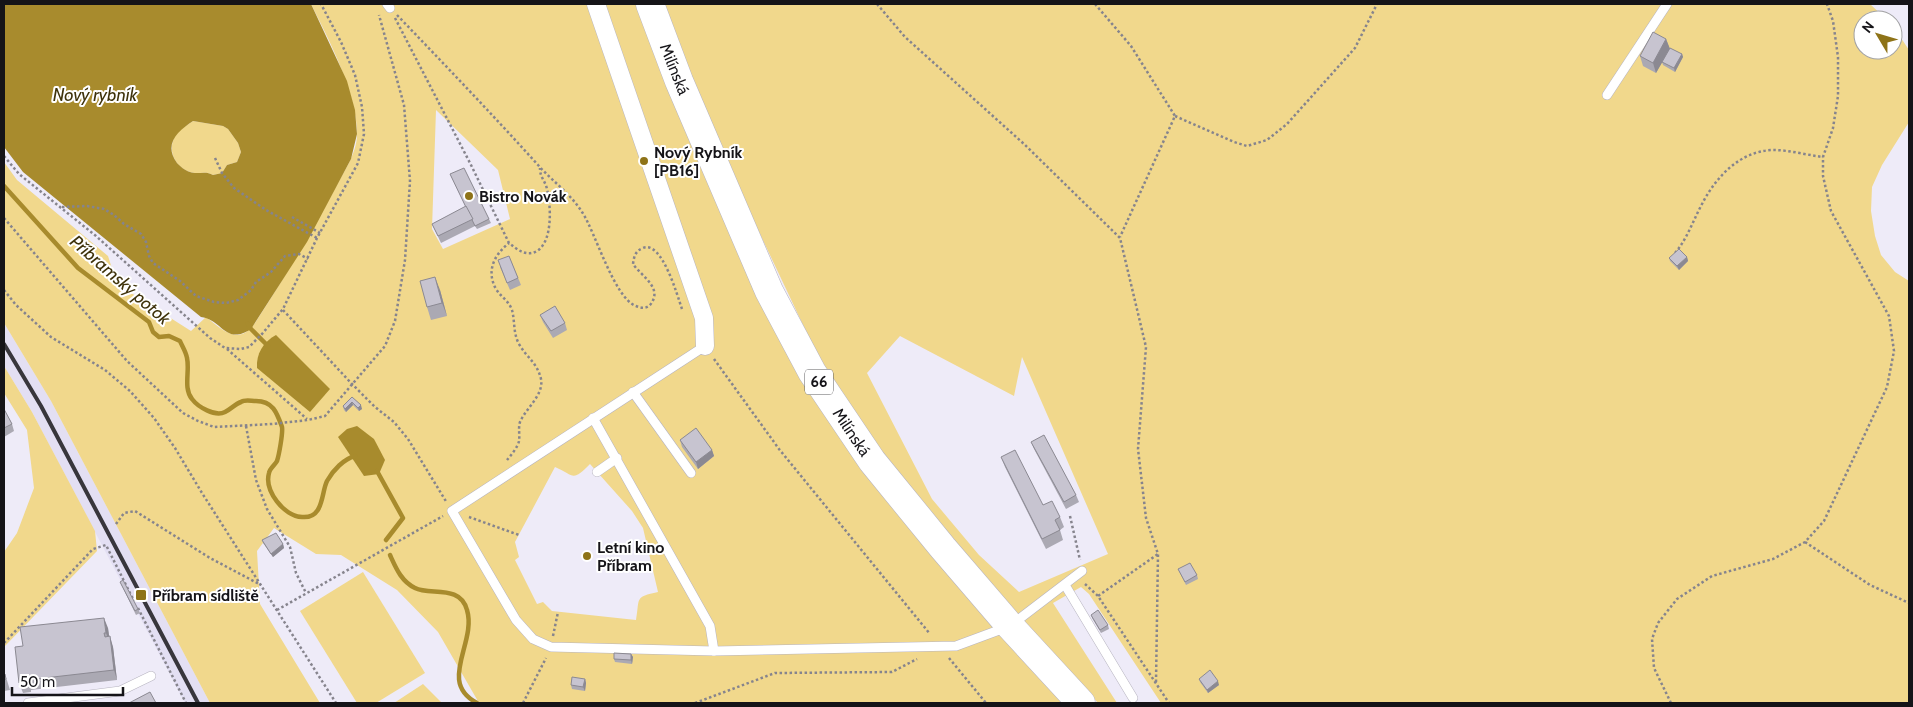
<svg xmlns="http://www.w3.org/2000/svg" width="1913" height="707" viewBox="0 0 1913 707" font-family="Cabin,sans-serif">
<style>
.built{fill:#e3dff3}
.green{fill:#f1d88c;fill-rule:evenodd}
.water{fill:#a88b2d;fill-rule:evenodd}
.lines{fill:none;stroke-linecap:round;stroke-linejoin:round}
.stream{stroke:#a88b2d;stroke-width:4.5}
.service-casing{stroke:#b7b4c0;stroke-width:10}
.minor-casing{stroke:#b7b4c0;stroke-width:19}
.primary-casing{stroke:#b7b4c0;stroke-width:29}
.path{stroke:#86848d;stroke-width:2.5;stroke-dasharray:2.5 2.5;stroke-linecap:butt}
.service{stroke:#fff;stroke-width:9}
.minor{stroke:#fff;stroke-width:18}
.primary{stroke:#fff;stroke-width:28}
.rail{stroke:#38363c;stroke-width:4}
.wall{fill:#aba9b3}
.shaded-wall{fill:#8b8992}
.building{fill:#c7c4d0;stroke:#8b8992}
.poi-dot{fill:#8e7318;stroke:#fff;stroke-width:2}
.labels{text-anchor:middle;stroke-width:4;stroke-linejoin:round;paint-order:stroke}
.shield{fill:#fff;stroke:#5b5a5d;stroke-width:1}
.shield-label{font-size:15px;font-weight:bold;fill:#151418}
.street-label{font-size:16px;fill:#151418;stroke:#fff}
.poi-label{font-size:16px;font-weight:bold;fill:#151418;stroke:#fff;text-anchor:start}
.water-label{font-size:18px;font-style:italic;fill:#3f330b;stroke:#fff}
</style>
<rect width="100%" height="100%" fill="#eeebf8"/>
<polygon class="built" points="4,323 51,401 210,703 185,703 32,412 4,366"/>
<g class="green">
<path d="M311,4h326l121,292 307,407h-586l-41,-71 -41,-42 -56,-35 -25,-1 -42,-26 -17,23 3,53 60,99h-110l-159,-302 -47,-78v-161l13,18 91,76 9,28 74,47 15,-14c18,14 32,29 49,6 28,-43 54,-86 78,-131 9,-18 25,-39 24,-60 -1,-40 -28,-92 -46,-128zM436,110l62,60 12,49 -67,30 -11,-20zM590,464l42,47 11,17 15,64c-24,5 -18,6 -22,28l-84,-9 -9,-9 -6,2 -22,-44 4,-3 -4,-15 40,-75c20,9 17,15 35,-3z"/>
<path d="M663,4h1207l17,16h-24v30h30v-24l16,24v72l-27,43 -10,22 -1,24 4,25 6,19 14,17 14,9v422h-748l-72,-109 -8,-7 -28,16 64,100h-19l-79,-85 -137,-164 -60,-89 -79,-167 -52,-121zM900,336l114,60 8,-39 86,197 -89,38 -40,-37 -47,-56 -65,-126z"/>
<path d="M193,121l30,5 5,3 10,14 3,9 -4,10 -10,3 -5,8 -9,2c-8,-5 -15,0 -23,-3 -18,-6 -25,-28 -10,-42 4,-3 9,-6 13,-9z"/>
<polygon points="4,366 32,412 95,531 97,551 4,647 4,552 17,533 34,488 27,430 4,393"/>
<polygon points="363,572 425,673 376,703 357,703 300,611"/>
<polygon points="423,684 442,703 394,703"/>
</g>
<g class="water">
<path d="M4,4h307l36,77 8,29 2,24 -6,25 -44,83 -56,87c-26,17 -29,-10 -50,-12l-178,-145 -19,-25zM193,121l30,5 5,3 10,14 3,9 -4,10 -10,3 -5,8 -9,2c-8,-5 -15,0 -23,-3 -6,-2 -9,-5 -13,-9 -14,-19 1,-32 16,-42z"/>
<path d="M276,335l54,54 -20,23 -53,-44c-1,-14 6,-26 19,-33z"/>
<polygon points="357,426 374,439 385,460 379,474 364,476 338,437 347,429"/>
</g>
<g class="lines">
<g class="stream">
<path d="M4,186l74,82 71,54 4,10 6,5 10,-1 11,5c2,5 6,11 7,17 3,13 -4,30 5,41 6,8 23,18 33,13 6,-3 10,-8 16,-10 4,-3 10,-1 15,-1 17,0 21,12 26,26 1,6 -3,28 -5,34 -2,4 -7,7 -8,12 -5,18 15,43 33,44 22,2 19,-24 25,-36 6,-11 17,-22 28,-25"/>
<polyline points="248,324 251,329 268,346"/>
<polyline points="377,471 403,518 386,540"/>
<path d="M390,555c6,13 11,26 25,33 15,8 45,-4 52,22 10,33 -30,72 10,93"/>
</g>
<g class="service-casing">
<g id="service">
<polyline points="387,4 390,8"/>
<polyline points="1607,95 1667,4"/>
<polyline points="705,346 452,511 516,620 533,639 551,647 714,651 956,646 1010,626 1082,571"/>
<polyline points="633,392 691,473"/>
<polyline points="593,418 710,626 714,651"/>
<polyline points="597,472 617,458"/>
<polyline points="1065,585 1133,698"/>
<polyline points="28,703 120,691 151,676"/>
</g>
</g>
<g class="minor-casing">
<polyline id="minor" points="596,4 704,318 705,346"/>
</g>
<g class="primary-casing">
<polyline id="primary" points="650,4 679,81 769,291 812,372 872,461 943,548 1010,626 1081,703"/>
</g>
<g class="path">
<polyline points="877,4 905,37 1024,144 1120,238 1146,347 1138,449 1146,518 1158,554 1098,596"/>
<polyline points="1095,4 1131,46 1175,116 1120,237"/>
<path d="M397,15c48,50 95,99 141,150 14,16 32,28 44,47 13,19 32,86 54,94 5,2 10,3 14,-1 14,-17 -9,-29 -17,-41 1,-7 2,-13 10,-16 19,-8 34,47 39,61"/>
<path d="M395,18l75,145 39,80c9,7 17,14 28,8 16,-10 14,-45 10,-62 -2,-9 -7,-11 -7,-21"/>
<polyline points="1175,116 1234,142 1247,146 1267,140 1287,124 1355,48 1377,4"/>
<polyline points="4,156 19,174 96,236 210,338 225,348 241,349 249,347 262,334 283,309 317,238 358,163 364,134 362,107 355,75 341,42 321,4"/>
<polyline points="215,158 222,173 234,188 266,210 317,238"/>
<polyline points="62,207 87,206 104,209 114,215 124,224 141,234 146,242 149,256 153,263 180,281 196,296 214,302 226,303 238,300 251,290 256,282 271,272 285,256 299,254 308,259"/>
<polyline points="292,217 320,233"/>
<polyline points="4,218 127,361 183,413 198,421 214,427 272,424 308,420 325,416 385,346 395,321 405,260 410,181 404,105 379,15"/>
<path d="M1675,253c12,-14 17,-30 26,-47 14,-28 38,-55 72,-56 16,0 34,5 50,7"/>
<polyline points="4,290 16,305 51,337 105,370 130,391 154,418 175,448 202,493 336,703"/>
<polyline points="283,310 352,384 375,407 394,422 408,439 447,503"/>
<polyline points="227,349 307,419"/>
<polyline points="714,359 779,449 930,634"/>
<polyline points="246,426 256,480 267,509 290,547 296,573 306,593"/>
<path d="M507,460c4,-5 11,-13 12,-19 1,-6 -1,-13 1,-19 6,-14 24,-27 21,-43 -4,-17 -15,-22 -22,-35 -6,-11 -4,-23 -7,-34 -3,-9 -11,-13 -16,-21 -10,-18 -2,-34 13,-46"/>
<polyline points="1070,516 1080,560"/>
<polyline points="469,517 519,535"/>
<polyline points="116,524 124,513 135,511 210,558 261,585"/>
<polyline points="1805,542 1870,585 1909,603"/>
<polyline points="1085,584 1098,596 1169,703"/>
<polyline points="138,608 186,703"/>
<polyline points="277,610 443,516"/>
<polyline points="553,636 558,612"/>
<polyline points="4,643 93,549 106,545 134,601"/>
<polyline points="949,658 986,703"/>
<polyline points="1156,682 1158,554"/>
<polyline points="523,703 546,658"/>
<polyline points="695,703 775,673 892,672 917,659"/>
<polyline points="1671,703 1654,668 1652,639 1658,623 1677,599 1712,576 1773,559 1805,542 1824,521 1887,387 1894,351 1889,316 1831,211 1823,176 1823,157 1833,128 1838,96 1838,57 1833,21 1827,4"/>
</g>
<use href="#service" class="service"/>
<use href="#minor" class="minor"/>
<use href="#primary" class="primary"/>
<polyline class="rail" points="4,344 41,406 198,703"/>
</g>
<g class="wall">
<polygon points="1666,39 1670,49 1682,54 1683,57 1675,72 1663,65 1662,62 1656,73 1643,66 1640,56"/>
<polygon points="450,174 489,219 491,223 477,229 475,226 441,243 432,224 466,207"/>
<polygon points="509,256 521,285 510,290 500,267"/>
<polygon points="1687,257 1688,261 1679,270 1670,261 1669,258"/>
<polygon points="440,290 447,316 431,320 427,307"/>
<polygon points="540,315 565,323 567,330 553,338 543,322"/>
<polygon points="352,397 362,409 359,411 353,405 346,412 344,410 343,406"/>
<polygon points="4,409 12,424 14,431 4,437"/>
<polygon points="680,440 712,450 714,456 698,469 682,447"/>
<polygon points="1031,442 1076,495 1079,502 1066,509 1034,449"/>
<polygon points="1001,457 1043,505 1060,517 1064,527 1060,530 1063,540 1046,549 1005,467"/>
<polygon points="262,540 283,544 284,548 273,557 263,543"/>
<polygon points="1178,569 1197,575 1198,579 1186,585"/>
<polygon points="120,582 138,609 140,613 136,615"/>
<polygon points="1091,615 1108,625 1109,629 1101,633 1092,618"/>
<polygon points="108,628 109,637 113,647 117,680 31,690 31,692 23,693 19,683 23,646"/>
<polygon points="631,654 633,657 632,664 615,662 614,659"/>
<polygon points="4,674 5,674 10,690 4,691"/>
<polygon points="585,679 586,683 585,691 572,689 571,685"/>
<polygon points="1199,679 1219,685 1208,693 1200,682"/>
</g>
<g class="shaded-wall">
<polygon points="1666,39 1670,49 1656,73 1653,63"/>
<polygon points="1682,54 1683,57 1675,72 1674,68"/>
<polygon points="1687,257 1688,261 1679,270 1677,266"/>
<polygon points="435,277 440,290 447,316 442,303"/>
<polygon points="352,402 353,405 346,412 345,409"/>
<polygon points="361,405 362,409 359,411 358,408"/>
<polygon points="712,450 714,456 698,469 696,462"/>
<polygon points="283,544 284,548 273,557 271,554"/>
<polygon points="104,618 108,628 110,643 106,633"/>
<polygon points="110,636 113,647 117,680 114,670"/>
<polygon points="631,654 633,657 632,664 631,660"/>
<polygon points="585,679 586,683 585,691 583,687"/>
<polygon points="1218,681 1219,685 1208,693 1207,690"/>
</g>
<g class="building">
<polygon points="1653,32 1666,39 1653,63 1640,56"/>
<polygon points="1670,48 1682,54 1674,68 1662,62"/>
<polygon points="464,168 489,219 475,226 450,174"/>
<polygon points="466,206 473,219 438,236 432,224"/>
<polygon points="1679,249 1687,257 1677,266 1669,258"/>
<polygon points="509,256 518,278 507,283 498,260"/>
<polygon points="435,277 442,303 427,307 420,281"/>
<polygon points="555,306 565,323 551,331 540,315"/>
<polygon points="352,397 361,405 358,408 352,402 345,409 343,406"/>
<polygon points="4,409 12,424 4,428"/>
<polygon points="696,428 712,450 696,462 680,440"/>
<polygon points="1044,435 1076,495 1064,502 1031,442"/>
<polygon points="1015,450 1043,505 1052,501 1060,517 1055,520 1060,530 1042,539 1001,457"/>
<polygon points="276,533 283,544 271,554 262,540"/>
<polygon points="1190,563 1197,575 1185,582 1178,569"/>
<polygon points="123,580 138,609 135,611 120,582"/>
<polygon points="1098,610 1108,625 1100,630 1091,615"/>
<polygon points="104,618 106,633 104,633 105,637 110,636 114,670 27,680 28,682 19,683 15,647 23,646 20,627"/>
<polygon points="614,653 631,654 631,660 614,659"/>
<polygon points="1210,670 1218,681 1207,690 1199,679"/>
<polygon points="4,674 5,674 6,679 4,680"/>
<polygon points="572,677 585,679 583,687 571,685"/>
<polygon points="150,692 156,703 129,703"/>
</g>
<g class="poi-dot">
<circle cx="644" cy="161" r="5"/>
<circle cx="469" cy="196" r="5"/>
<circle cx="587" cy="556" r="5"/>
<rect x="135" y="589" width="12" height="12" rx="2.5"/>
</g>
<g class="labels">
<rect class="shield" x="805" y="369.5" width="28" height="25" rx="4"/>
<g class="shield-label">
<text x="819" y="387">66</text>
</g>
<g class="street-label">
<text transform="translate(675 69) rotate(68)" y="6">Milínská</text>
<text transform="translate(852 432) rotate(56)" y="6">Milínská</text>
</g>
<g class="poi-label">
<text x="654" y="158">Nový Rybník<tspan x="654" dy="18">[PB16]</tspan></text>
<text x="479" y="202">Bistro Novák</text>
<text x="597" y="553">Letní kino<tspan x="597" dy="18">Příbram</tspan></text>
<text x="152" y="601">Příbram sídliště</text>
</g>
<g class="water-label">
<text x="95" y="101">Nový rybník</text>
<text transform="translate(120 280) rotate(41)" y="6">Příbramský potok</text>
</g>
</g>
<rect width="1913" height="707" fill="none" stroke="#151418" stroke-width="10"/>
<g transform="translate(1878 35) rotate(308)"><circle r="24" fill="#ffffff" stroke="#a1a1a3"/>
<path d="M0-4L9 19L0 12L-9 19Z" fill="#8e7318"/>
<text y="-8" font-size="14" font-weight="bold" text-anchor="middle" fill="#151418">N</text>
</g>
<path d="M12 687v8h111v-8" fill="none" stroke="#151418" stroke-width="2.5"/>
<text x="20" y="687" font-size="15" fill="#151418" stroke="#ffffff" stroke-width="4" paint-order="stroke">50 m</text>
</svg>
